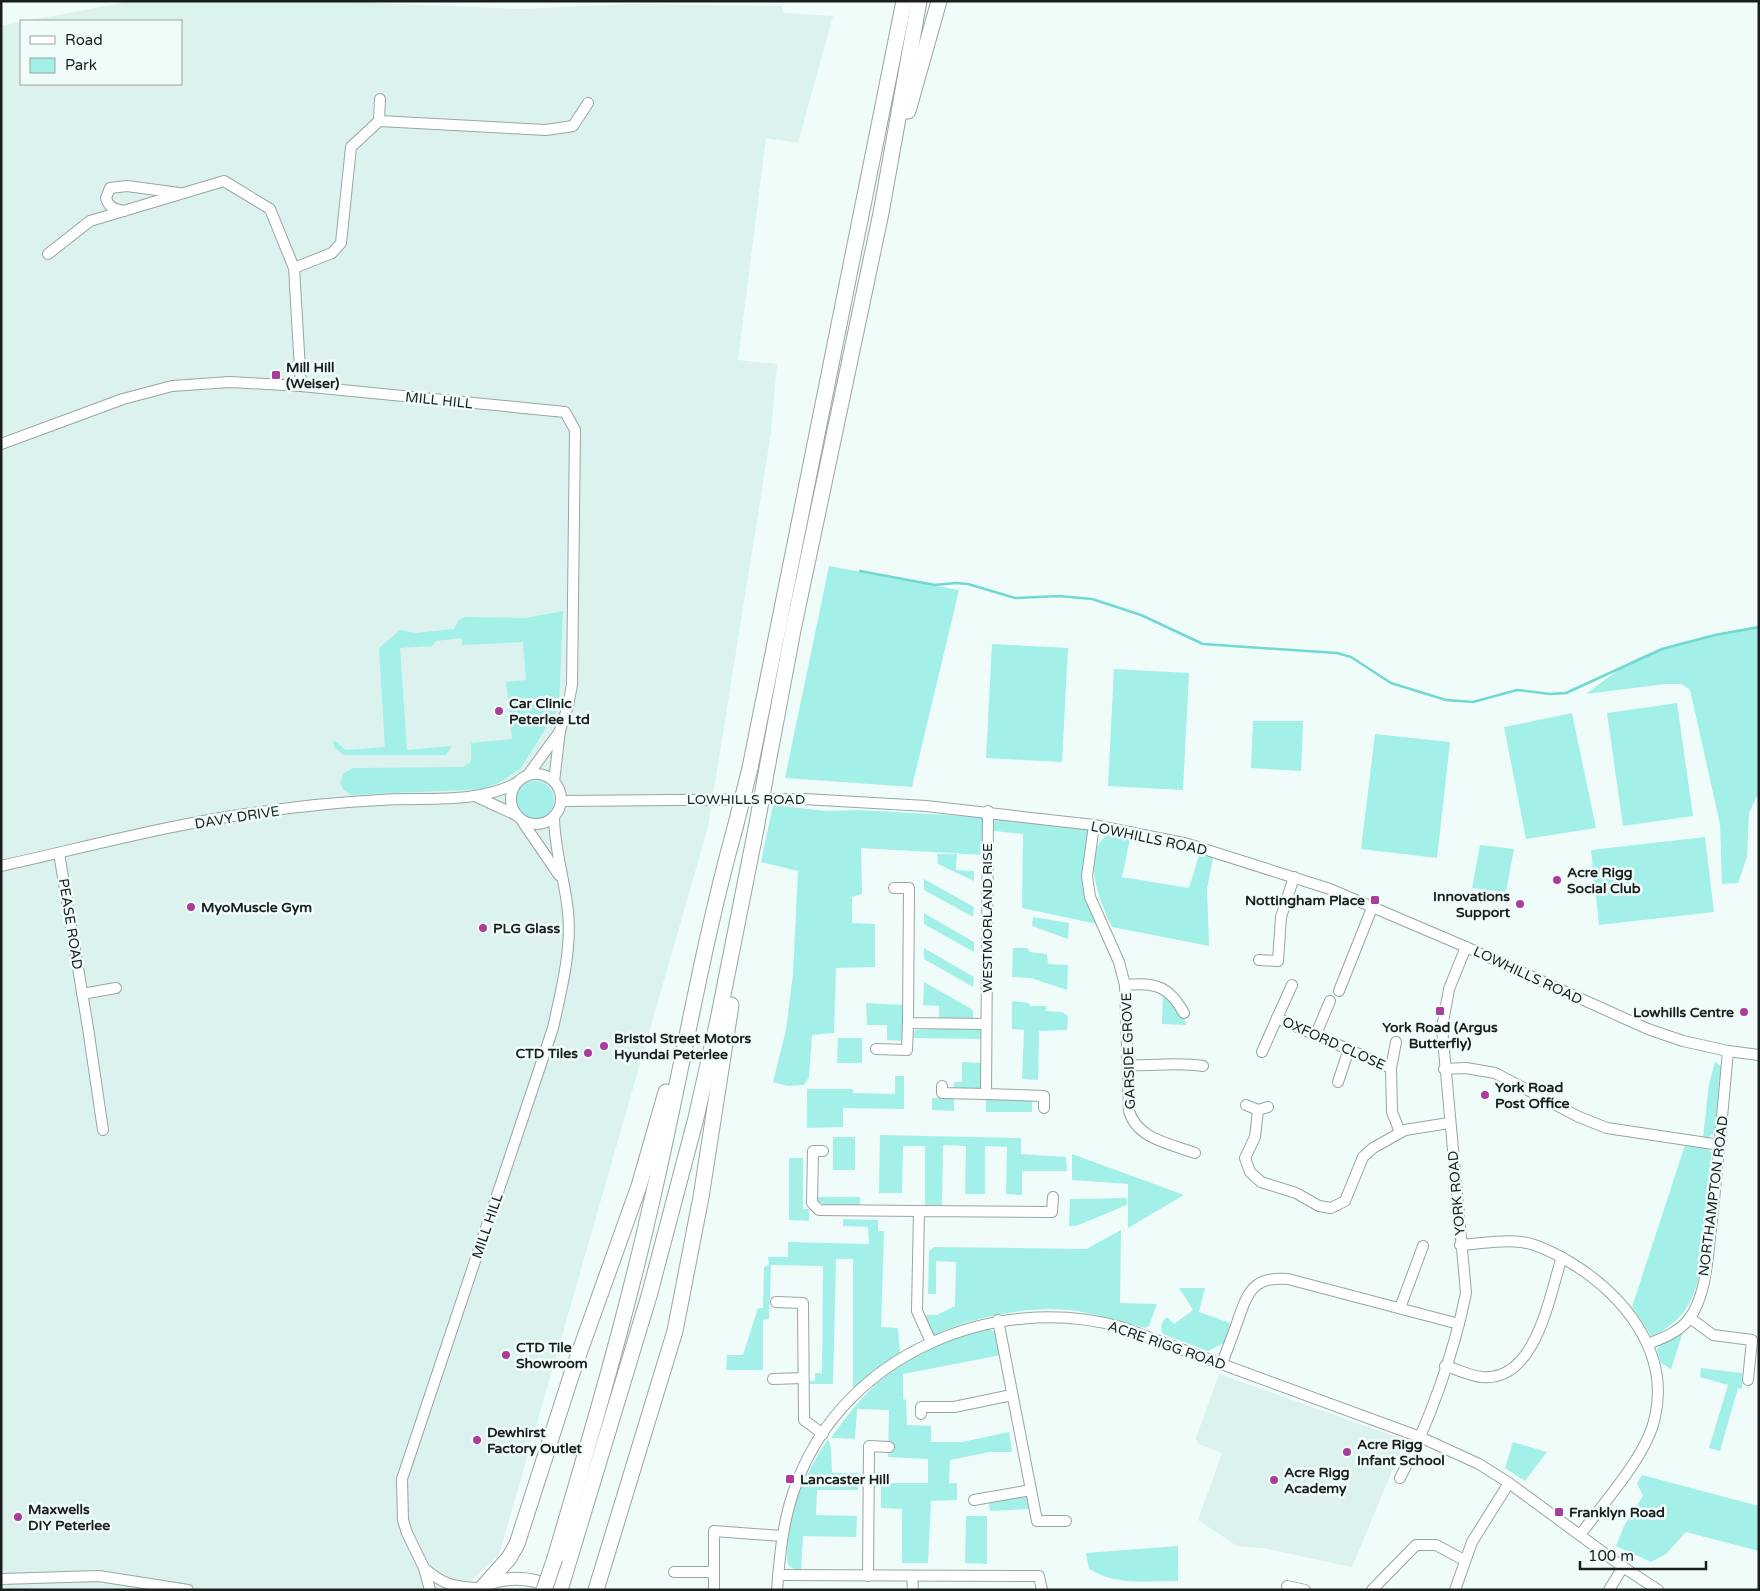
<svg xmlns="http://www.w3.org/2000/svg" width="1760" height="1591" viewBox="0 0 1760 1591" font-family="'Varela Round',sans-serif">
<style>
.built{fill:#dcf2ef}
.green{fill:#a2f0e8}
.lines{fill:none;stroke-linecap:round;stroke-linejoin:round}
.stream{stroke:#71d9d1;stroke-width:2.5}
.minor-casing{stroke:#99a5a3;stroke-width:12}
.major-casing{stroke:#99a5a3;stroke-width:14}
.highway-casing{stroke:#99a5a3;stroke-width:17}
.minor{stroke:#fff;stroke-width:10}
.major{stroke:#fff;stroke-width:12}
.highway{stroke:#fff;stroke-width:15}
.highway-bridge-casing{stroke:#99a5a3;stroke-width:17;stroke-linecap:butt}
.highway-bridge{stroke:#fff;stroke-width:15}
.poi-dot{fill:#aa3c9b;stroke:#effcfa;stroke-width:2}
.labels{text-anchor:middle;stroke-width:5;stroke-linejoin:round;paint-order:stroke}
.poi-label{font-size:14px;font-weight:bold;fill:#1a1f1e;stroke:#effcfa;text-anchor:start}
.street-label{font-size:14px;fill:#1a1f1e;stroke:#effcfa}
</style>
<rect width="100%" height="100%" fill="#effcfa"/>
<g class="built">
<polygon points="133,1 325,1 520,9 630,4 782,6 784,13 833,16 798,143 766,138 738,360 777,364 771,433 708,827 499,1555 461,1590 1,1590 1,26 21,22 21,84 181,84 181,21 26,21"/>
<polygon points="1219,1374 1405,1440 1352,1567 1263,1548 1237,1546 1198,1520 1222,1453 1198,1444 1196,1438"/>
</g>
<g class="green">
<polygon points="829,566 959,590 912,787 785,778"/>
<polygon points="563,611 559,707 521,768 502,781 484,789 351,795 344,790 340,783 344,773 353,768 463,767 471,762 471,743 512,739 506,682 526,680 523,642 462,645 462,638 436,641 432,646 400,648 407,750 452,746 446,755 344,755 335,748 333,742 335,741 346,750 385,747 379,648 400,630 416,633 454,629 458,621 464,617 525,618"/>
<path d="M1759,627v165l-10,21 -2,44 -9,26 -16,1 -2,-60 -30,-134 -9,-6h-15l-80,10c15,-11 31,-24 47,-33 33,-17 89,-30 126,-34z"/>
<polygon points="992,644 1068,648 1062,762 986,758"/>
<polygon points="1114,669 1189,673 1183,790 1108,786"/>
<polygon points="1677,703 1693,816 1623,826 1607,713"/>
<polygon points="1572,713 1596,828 1526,839 1504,727"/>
<polygon points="1253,721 1303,721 1301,771 1251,768"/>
<polygon points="1375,734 1450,742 1437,858 1361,849"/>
<circle cx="535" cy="800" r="19"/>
<polygon points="773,805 826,811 860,810 984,817 984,855 861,848 862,894 852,897 852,923 875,924 875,967 836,968 834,1033 812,1035 809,1077 804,1085 788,1086 773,1082 786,1030 793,974 798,871 761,862"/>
<polygon points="1004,817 1089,828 1084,875 1097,924 1022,908 1023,834 994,831 994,821"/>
<path d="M1109,834l21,5 -8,38 67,11 10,-33 14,3 -6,31 2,57 -97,-19c-12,-26 -33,-74 -3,-93z"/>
<polygon points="1705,837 1714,912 1599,925 1591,850"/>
<polygon points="1480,845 1514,849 1506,892 1472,888"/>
<polygon points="937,854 957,854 956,870 974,871 974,881 938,864"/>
<polygon points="924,879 974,907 973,917 924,890"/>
<polygon points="924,913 974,942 974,952 924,924"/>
<polygon points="1033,917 1069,923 1068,939 1032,926"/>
<polygon points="924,948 974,977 973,987 924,959"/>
<polygon points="1013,948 1028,948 1029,952 1047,954 1048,964 1068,965 1067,990 1031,978 1012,977"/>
<polygon points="924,982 973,1010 973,1020 939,1019 939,1006 923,1005"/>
<polygon points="1163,992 1184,1017 1186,1025 1162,1024"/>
<polygon points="1012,1001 1029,1003 1030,1006 1046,1006 1046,1011 1062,1012 1068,1016 1067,1030 1039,1031 1038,1080 1022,1079 1024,1030 1012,1029"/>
<polygon points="866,1003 904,1005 903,1041 887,1040 887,1025 867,1025"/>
<polygon points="974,1027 982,1028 982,1039 913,1038 915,1030"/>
<polygon points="838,1038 862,1038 862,1063 837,1063"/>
<polygon points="962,1062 982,1063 981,1088 956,1091 953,1088 954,1082 962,1082"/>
<polygon points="1715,1062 1721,1066 1715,1132 1709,1137 1703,1137 1709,1084"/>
<polygon points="895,1076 904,1076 904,1109 843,1108 843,1127 807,1128 807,1089 853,1089 853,1093 895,1094"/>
<polygon points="932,1098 954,1098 954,1111 932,1110"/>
<rect x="986" y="1099" width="46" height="13"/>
<polygon points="880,1135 1021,1138 1021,1154 1066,1157 1067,1171 1022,1171 1022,1195 1006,1194 1007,1147 985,1146 985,1194 965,1194 966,1146 943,1145 942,1205 925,1206 925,1146 903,1146 902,1193 879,1193"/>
<rect x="833" y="1137" width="22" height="33"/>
<path d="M1685,1145l22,3 5,5 -13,123c-8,33 -19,45 -47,61l-20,-30z"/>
<polygon points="1072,1154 1184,1195 1128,1228 1128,1184 1072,1180"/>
<polygon points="789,1158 803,1158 803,1209 809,1209 809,1221 789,1220"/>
<polygon points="818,1197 860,1197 860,1206 825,1205 817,1201"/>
<polygon points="1127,1198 1127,1205 1076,1226 1069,1226 1070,1199"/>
<polygon points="843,1219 878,1220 878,1231 884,1231 881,1327 898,1328 900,1353 874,1370 853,1389 853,1259 836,1259 833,1384 810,1384 810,1381 815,1381 815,1373 822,1373 823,1266 771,1265 769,1319 763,1320 763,1370 726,1370 727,1355 743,1355 758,1308 763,1308 764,1267 769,1265 768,1257 788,1257 788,1242 869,1244 868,1227 843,1226"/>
<path d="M1121,1230l-1,73 37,1 -8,22 -4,2c-23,-6 -45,-13 -68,-17 -45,-6 -102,5 -143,24l-9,-20h12l18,-9 1,-44 -20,-1v33h-8l1,-43 5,-4 152,2z"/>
<path d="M1179,1288h26l-6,24 31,11 -6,20 -16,8 -45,-17c-3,-7 -2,-12 4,-17l7,7 19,-14z"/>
<path d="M989,1328l8,6 4,21 -98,19v25l3,1 1,25 24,1v16h31l47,-10 3,20h-22l-40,8 -1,23h8v17l-26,1 -3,62h-26v-54l-21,-1v-25h47v-24l-40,-2 1,-47 -32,-1 -2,30 -24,-1c26,-38 59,-74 102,-92 18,-7 37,-12 56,-18z"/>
<polygon points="1683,1332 1671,1369 1661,1363 1657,1350 1659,1345"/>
<polygon points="1701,1368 1742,1373 1742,1389 1738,1388 1720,1451 1709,1448 1728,1385 1700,1377"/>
<path d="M828,1439l3,9 1,25h26v17h-41l-1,25 41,1 -1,21 -53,-1 -2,34 -7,-1 -6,-4c-6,-43 17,-91 40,-126z"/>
<polygon points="1513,1442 1547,1452 1525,1481 1505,1468"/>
<polygon points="1642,1475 1759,1506 1759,1551 1686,1532 1666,1554 1651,1562 1616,1546 1624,1526 1643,1496 1637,1483"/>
<polygon points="1022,1496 1028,1497 1030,1507 1028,1509 990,1511 989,1502"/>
<polygon points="966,1516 987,1516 987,1564 965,1563"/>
<path d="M1178,1546v35c-33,0 -60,5 -89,-12l-3,-16z"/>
</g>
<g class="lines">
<polyline class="stream" points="860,571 935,585 956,583 968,584 1015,598 1059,596 1092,599 1141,615 1203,644 1337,653 1351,657 1391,683 1446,700 1473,702 1517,690 1550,694 1566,693 1662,649 1715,635 1759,627"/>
<g class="minor-casing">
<g id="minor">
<polyline points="379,121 546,130 573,126 588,103"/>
<path d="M124,211c-10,-2 -15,-3 -18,-13l4,-10 17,-2 52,7"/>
<polyline points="48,254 90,221 224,181 270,209 294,268 301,386"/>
<polyline points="294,268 332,253 341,243 351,147 379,121 380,99"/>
<polyline points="1,444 123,399 172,386 230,382 301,386 565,412 575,430 572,685 568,706 560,730 554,782"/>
<circle cx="536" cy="799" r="25"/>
<polyline points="528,775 560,731"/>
<polyline points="477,797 516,815"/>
<polyline points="561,801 804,799 926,806 1094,825 1188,844 1330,889 1466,947 1648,1029 1683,1041 1728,1051 1759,1055"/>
<polyline points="988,811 986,1094 1044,1096 1044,1108"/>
<polyline points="522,821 559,875"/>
<path d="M1094,825l-7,51 3,21 29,65 6,23 4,126c8,28 42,33 66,42"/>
<polyline points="59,853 88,1028 103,1130"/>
<path d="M1,866c86,-19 173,-43 260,-54 40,-6 80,-10 120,-12 45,-3 93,4 134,-16"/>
<polyline points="894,888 909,888 908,1023 986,1024"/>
<polyline points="1259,960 1278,961 1281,917 1294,877"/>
<path d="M1125,985c30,-3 44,1 59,28"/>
<polyline points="1292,985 1277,1018 1391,1068 1392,1112 1400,1132"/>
<polyline points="1339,991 1372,908"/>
<polyline points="82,994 116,988"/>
<polyline points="1316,1034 1330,1001"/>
<polyline points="876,1049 907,1050 908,1023"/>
<polyline points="1262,1052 1277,1018"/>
<path d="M1128,1065c25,1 50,-3 75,1"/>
<polyline points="1391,1068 1396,1042"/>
<polyline points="1444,1069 1466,1068 1495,1073 1579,1117 1607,1128 1720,1145"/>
<polyline points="1338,1082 1349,1049"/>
<polyline points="942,1086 942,1093 986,1094"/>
<polyline points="1246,1105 1258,1110"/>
<polyline points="1268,1107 1258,1110 1255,1137 1245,1158 1250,1172 1261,1182 1296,1193 1319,1206 1331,1208 1345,1201 1363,1157 1373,1148 1405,1130 1449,1123"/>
<polyline points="823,1151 813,1151 812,1203 819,1210 919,1211"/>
<path d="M1460,1245c18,-1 44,-6 61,-3 17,2 37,13 52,22 51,32 97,88 82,153 -8,39 -51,85 -75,118"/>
<polyline points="776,1302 803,1303 804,1420 823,1434"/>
<polyline points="1400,1308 1423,1246"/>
<polyline points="1690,1318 1713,1335 1752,1340 1748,1380"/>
<polyline points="998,1320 1037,1521 1066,1521"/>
<polyline points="931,1342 917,1311 919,1211 1052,1212 1053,1197"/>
<path d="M1648,1344c15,-6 31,-12 41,-25 19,-25 19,-71 23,-100 6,-56 11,-112 16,-168"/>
<path d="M1222,1364c5,-15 11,-29 16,-44 10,-29 16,-44 50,-41l171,45"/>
<path d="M1445,1366c12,3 25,10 37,11 54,5 67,-80 80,-120"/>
<polyline points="773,1379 803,1378"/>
<polyline points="921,1414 921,1407 954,1407 1012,1395"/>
<path d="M1400,1478c29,-54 54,-125 66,-185l-24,-265 7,-39 17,-42"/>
<polyline points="974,1500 1031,1490"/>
<path d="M424,1568c20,17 29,19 55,20"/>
<polyline points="674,1572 714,1572"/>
<polyline points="778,1575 1039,1576 1042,1590"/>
<polyline points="868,1576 869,1446 889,1447"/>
<polyline points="912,1576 913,1590"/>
<polyline points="1,1579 99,1576 188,1590"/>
<polyline points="1287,1586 1305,1590"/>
<path d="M430,1590l-6,-22 -17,-35 -4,-13 -1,-41 151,-451c8,-37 19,-78 15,-116 -3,-32 -14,-63 -14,-96"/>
<polyline points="714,1590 714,1531 782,1536"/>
<path d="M777,1590c3,-38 6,-72 20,-108 49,-128 197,-190 324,-155l299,110 59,27 30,19 114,84 35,23"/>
<polyline points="1372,1590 1416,1545 1436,1545 1464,1560"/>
<polyline points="1455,1590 1472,1542 1509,1483"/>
<polyline points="1609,1590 1623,1567"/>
</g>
</g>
<g class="major-casing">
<path id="major" d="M476,1590c22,-14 54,-15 76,-2"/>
</g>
<g class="highway-casing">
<g id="highway">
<polyline points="908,111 939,1"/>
<polyline points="768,763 793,630 881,213 919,1"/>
<polyline points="750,768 904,1"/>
<path d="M555,1558c35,-119 70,-237 97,-358 29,-124 49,-250 83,-372"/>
<polyline points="485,1585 509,1558 517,1544 572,1373 639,1186 666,1092"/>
<polyline points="560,1590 649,1296 696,1118 718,1020 756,829"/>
<polyline points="596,1590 675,1331 701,1197 731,1005"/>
</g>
</g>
<use href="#minor" class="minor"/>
<use href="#major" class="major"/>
<use href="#highway" class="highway"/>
<g class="highway-bridge-casing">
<g id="highway-bridge">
<polyline points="735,828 750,768"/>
<polyline points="756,829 768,763"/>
<polyline points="544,1590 555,1558"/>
</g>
</g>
<use href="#highway-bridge" class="highway-bridge"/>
</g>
<g class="poi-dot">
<rect x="271" y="370" width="10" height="10" rx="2.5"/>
<circle cx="499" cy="711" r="5"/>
<circle cx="1557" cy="880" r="5"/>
<rect x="1370" y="895" width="10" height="10" rx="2.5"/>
<circle cx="1520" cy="904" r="5"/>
<circle cx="191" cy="907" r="5"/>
<circle cx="483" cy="928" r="5"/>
<rect x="1435" y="1006" width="10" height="10" rx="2.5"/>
<circle cx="1744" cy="1012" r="5"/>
<circle cx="604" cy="1046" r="5"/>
<circle cx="588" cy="1053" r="5"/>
<circle cx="1485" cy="1095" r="5"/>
<circle cx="506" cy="1355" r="5"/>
<circle cx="477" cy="1440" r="5"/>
<circle cx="1347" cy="1452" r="5"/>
<rect x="785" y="1474" width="10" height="10" rx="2.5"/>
<circle cx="1274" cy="1480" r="5"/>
<rect x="1554" y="1507" width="10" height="10" rx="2.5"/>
<circle cx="18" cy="1517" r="5"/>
</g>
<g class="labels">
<g class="poi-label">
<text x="286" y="372">Mill Hill<tspan x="286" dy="16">(Weiser)</tspan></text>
<text x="509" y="708">Car Clinic<tspan x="509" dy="16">Peterlee Ltd</tspan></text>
<text x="1567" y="877">Acre Rigg<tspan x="1567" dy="16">Social Club</tspan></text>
<text x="1510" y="901" text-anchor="end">Innovations<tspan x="1510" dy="16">Support</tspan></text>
<text x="1365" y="905" text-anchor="end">Nottingham Place</text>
<text x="201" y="912">MyoMuscle Gym</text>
<text x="493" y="933">PLG Glass</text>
<text x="1734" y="1017" text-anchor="end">Lowhills Centre</text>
<text x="1440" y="1032" text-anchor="middle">York Road (Argus<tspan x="1440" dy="16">Butterfly)</tspan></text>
<text x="614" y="1043">Bristol Street Motors<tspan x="614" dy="16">Hyundai Peterlee</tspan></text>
<text x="578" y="1058" text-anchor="end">CTD Tiles</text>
<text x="1495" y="1092">York Road<tspan x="1495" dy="16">Post Office</tspan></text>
<text x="516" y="1352">CTD Tile<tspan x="516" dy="16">Showroom</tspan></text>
<text x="487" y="1437">Dewhirst<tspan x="487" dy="16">Factory Outlet</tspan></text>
<text x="1357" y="1449">Acre Rigg<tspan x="1357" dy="16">Infant School</tspan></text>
<text x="1284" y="1477">Acre Rigg<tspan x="1284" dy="16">Academy</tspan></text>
<text x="800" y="1484">Lancaster Hill</text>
<text x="28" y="1514">Maxwells<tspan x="28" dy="16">DIY Peterlee</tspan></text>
<text x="1569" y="1517">Franklyn Road</text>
</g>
<g class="street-label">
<text transform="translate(439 400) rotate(6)" y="5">MILL HILL</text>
<text x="746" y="804">LOWHILLS ROAD</text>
<text transform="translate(237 817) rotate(-9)" y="5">DAVY DRIVE</text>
<text transform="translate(1149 838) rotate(12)" y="5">LOWHILLS ROAD</text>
<text transform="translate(987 918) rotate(-90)" y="5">WESTMORLAND RISE</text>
<text transform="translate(71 924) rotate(81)" y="5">PEASE ROAD</text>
<text transform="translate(1528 975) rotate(25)" y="5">LOWHILLS ROAD</text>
<text transform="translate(1334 1043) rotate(24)" y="5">OXFORD CLOSE</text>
<text transform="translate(1128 1051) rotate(-92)" y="5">GARSIDE GROVE</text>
<text transform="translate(1456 1193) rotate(-95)" y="5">YORK ROAD</text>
<text transform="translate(1713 1196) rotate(-83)" y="5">NORTHAMPTON ROAD</text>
<text transform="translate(487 1226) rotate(-71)" y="5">MILL HILL</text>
<text transform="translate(1167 1345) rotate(19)" y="5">ACRE RIGG ROAD</text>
</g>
</g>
<rect width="1760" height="1591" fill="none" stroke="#1a1f1e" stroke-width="5"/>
<rect x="20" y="20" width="162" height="65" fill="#effcfa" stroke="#9aa4a2"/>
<rect x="30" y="36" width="25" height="8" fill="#ffffff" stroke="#9aa4a2"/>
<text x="65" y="45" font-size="15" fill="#1a1f1e">Road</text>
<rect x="30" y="58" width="25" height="15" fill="#a2f0e8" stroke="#9aa4a2"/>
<text x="65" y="70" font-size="15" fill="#1a1f1e">Park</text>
<path d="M1580 1561v8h126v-8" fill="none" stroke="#1a1f1e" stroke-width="2.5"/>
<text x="1588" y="1561" font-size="15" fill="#1a1f1e" stroke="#effcfa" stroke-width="4" paint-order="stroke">100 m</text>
</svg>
